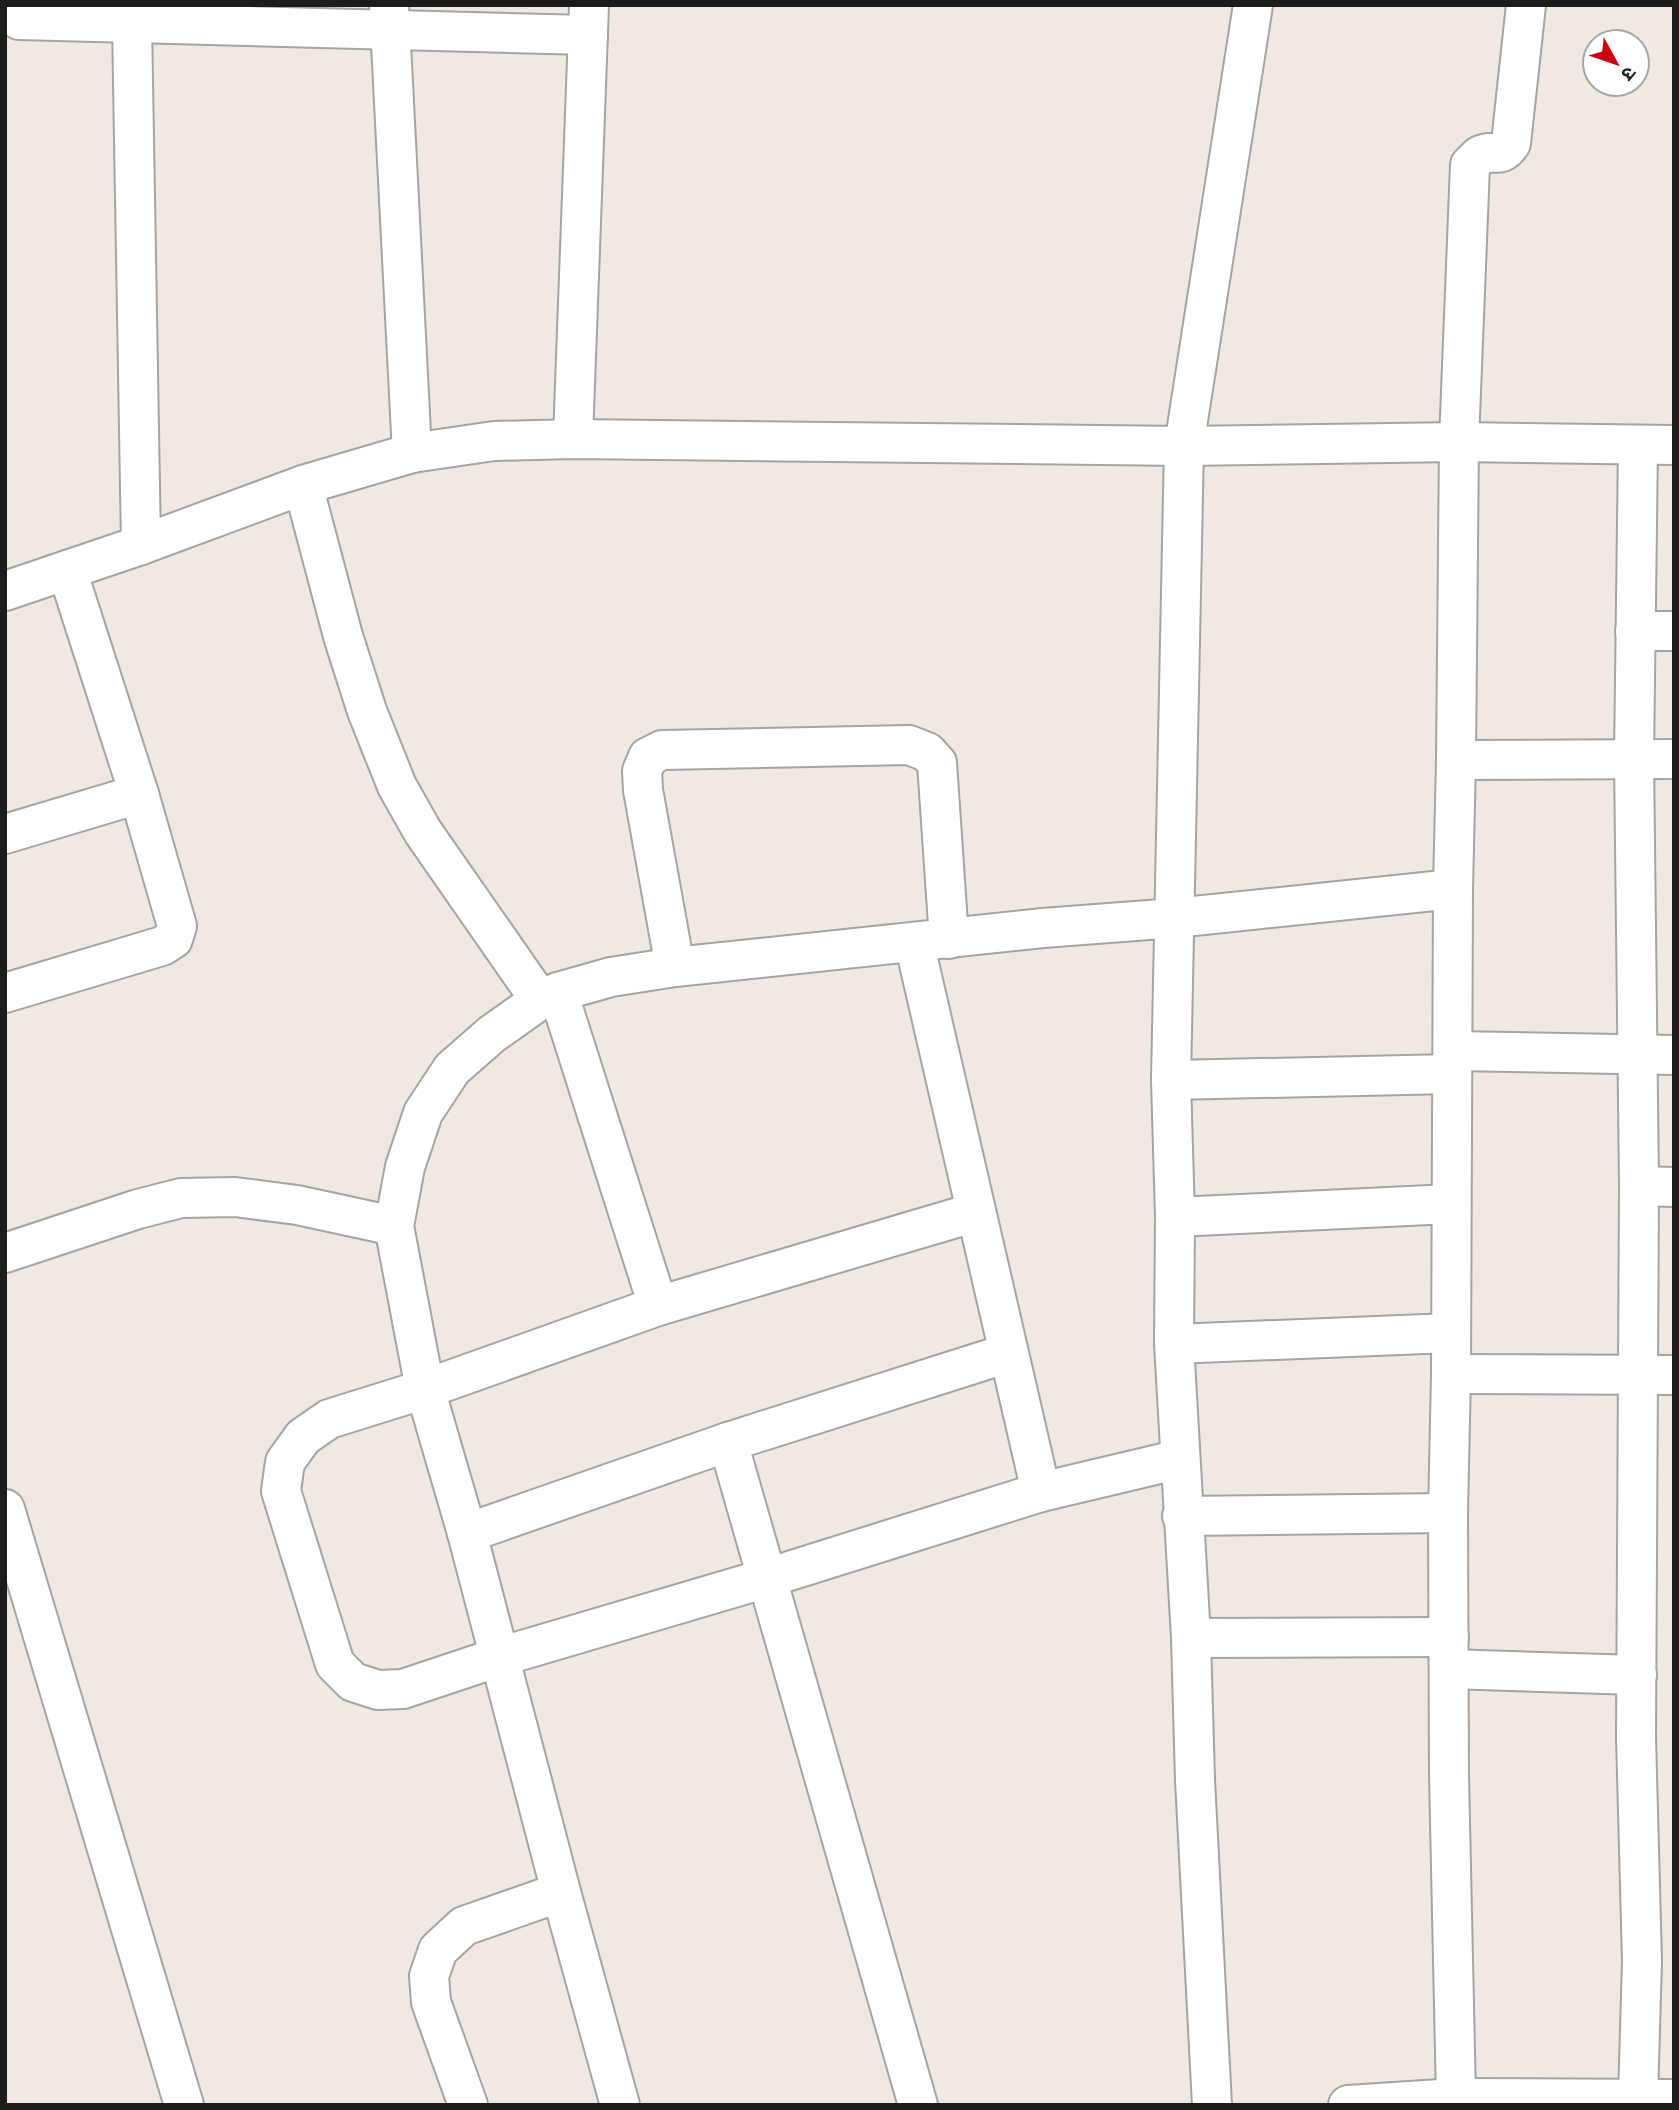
<svg xmlns="http://www.w3.org/2000/svg" width="1679" height="2110" viewBox="0 0 1679 2110" font-family="'Exo 2','Noto Sans Devanagari',sans-serif">
<style>
.lines{fill:none;stroke-linecap:round;stroke-linejoin:round}
.minor-casing{stroke:#a4a4a4;stroke-width:42}
.minor{stroke:#fff;stroke-width:38}
</style>
<rect width="100%" height="100%" fill="#efe9e2"/>
<g class="lines">
<g class="minor-casing">
<g id="minor">
<polyline points="19,5 19,20 588,35"/>
<polyline points="134,5 132,23 141,545"/>
<polyline points="389,5 412,453"/>
<polyline points="573,439 589,5"/>
<polyline points="303,485 343,636 367,711 397,786 423,832 540,1000"/>
<polyline points="5,591 141,545 303,485 412,453 494,441 573,439 1184,446 1459,442 1674,445"/>
<polyline points="1635,631 1674,631"/>
<polyline points="1456,760 1674,759"/>
<polyline points="5,834 139,794"/>
<polyline points="1453,889 1451,1374 1448,1513 1449,1775 1456,2098"/>
<polyline points="914,942 1041,1492"/>
<polyline points="675,967 643,790 642,771 648,757 662,750 909,745 927,752 937,763 949,939"/>
<polyline points="558,992 658,1306"/>
<polyline points="5,993 162,946 173,939 177,926 139,794 67,570"/>
<polyline points="1453,1051 1674,1055"/>
<polyline points="1171,1080 1452,1074"/>
<polyline points="1639,1186 1674,1187"/>
<polyline points="976,1212 658,1306 425,1389 329,1419 303,1437 285,1462 281,1491 335,1664 353,1682 378,1690 403,1689 499,1657 767,1578 1041,1492 1180,1459"/>
<polyline points="1175,1217 1451,1204"/>
<polyline points="5,1253 138,1209 181,1198 235,1197 297,1205 394,1226"/>
<polyline points="1174,1344 1450,1333"/>
<polyline points="1451,1374 1674,1375"/>
<polyline points="728,1442 918,2105"/>
<polyline points="5,1509 184,2105"/>
<polyline points="1182,1516 1448,1513"/>
<polyline points="467,1533 728,1442 1008,1353"/>
<polyline points="1191,1638 1449,1637"/>
<polyline points="1449,1669 1637,1675"/>
<polyline points="1638,2098 1642,1961 1636,1737 1639,1186 1634,758 1638,445"/>
<polyline points="468,2105 431,2002 429,1976 438,1950 464,1926 561,1892"/>
<path d="M620,2105l-59,-213 -94,-359 -42,-144 -31,-163 11,-59 18,-54 29,-44 40,-35 48,-34 18,-8 53,-15 64,-10 368,-39 132,-10 278,-29 3,-129 3,-318 11,-277c2,-2 7,-7 9,-9 14,-8 22,4 32,-13l15,-138"/>
<polyline points="1212,2105 1195,1780 1191,1638 1174,1344 1175,1217 1171,1080 1184,446 1253,5"/>
<polyline points="1348,2105 1456,2098 1674,2099"/>
</g>
</g>
<use href="#minor" class="minor"/>
</g>
<rect width="1679" height="2110" fill="none" stroke="#1d1d1d" stroke-width="14"/>
<g transform="translate(1616 63) rotate(130)"><circle r="33" fill="#ffffff" stroke="#a5a5a5" stroke-width="2"/>
<path d="M0-5L12 26L0 18L-12 26Z" fill="#ca0013"/>
<text y="-10" font-size="19" font-weight="bold" text-anchor="middle" fill="#1d1d1d">उ</text>
</g>
</svg>
